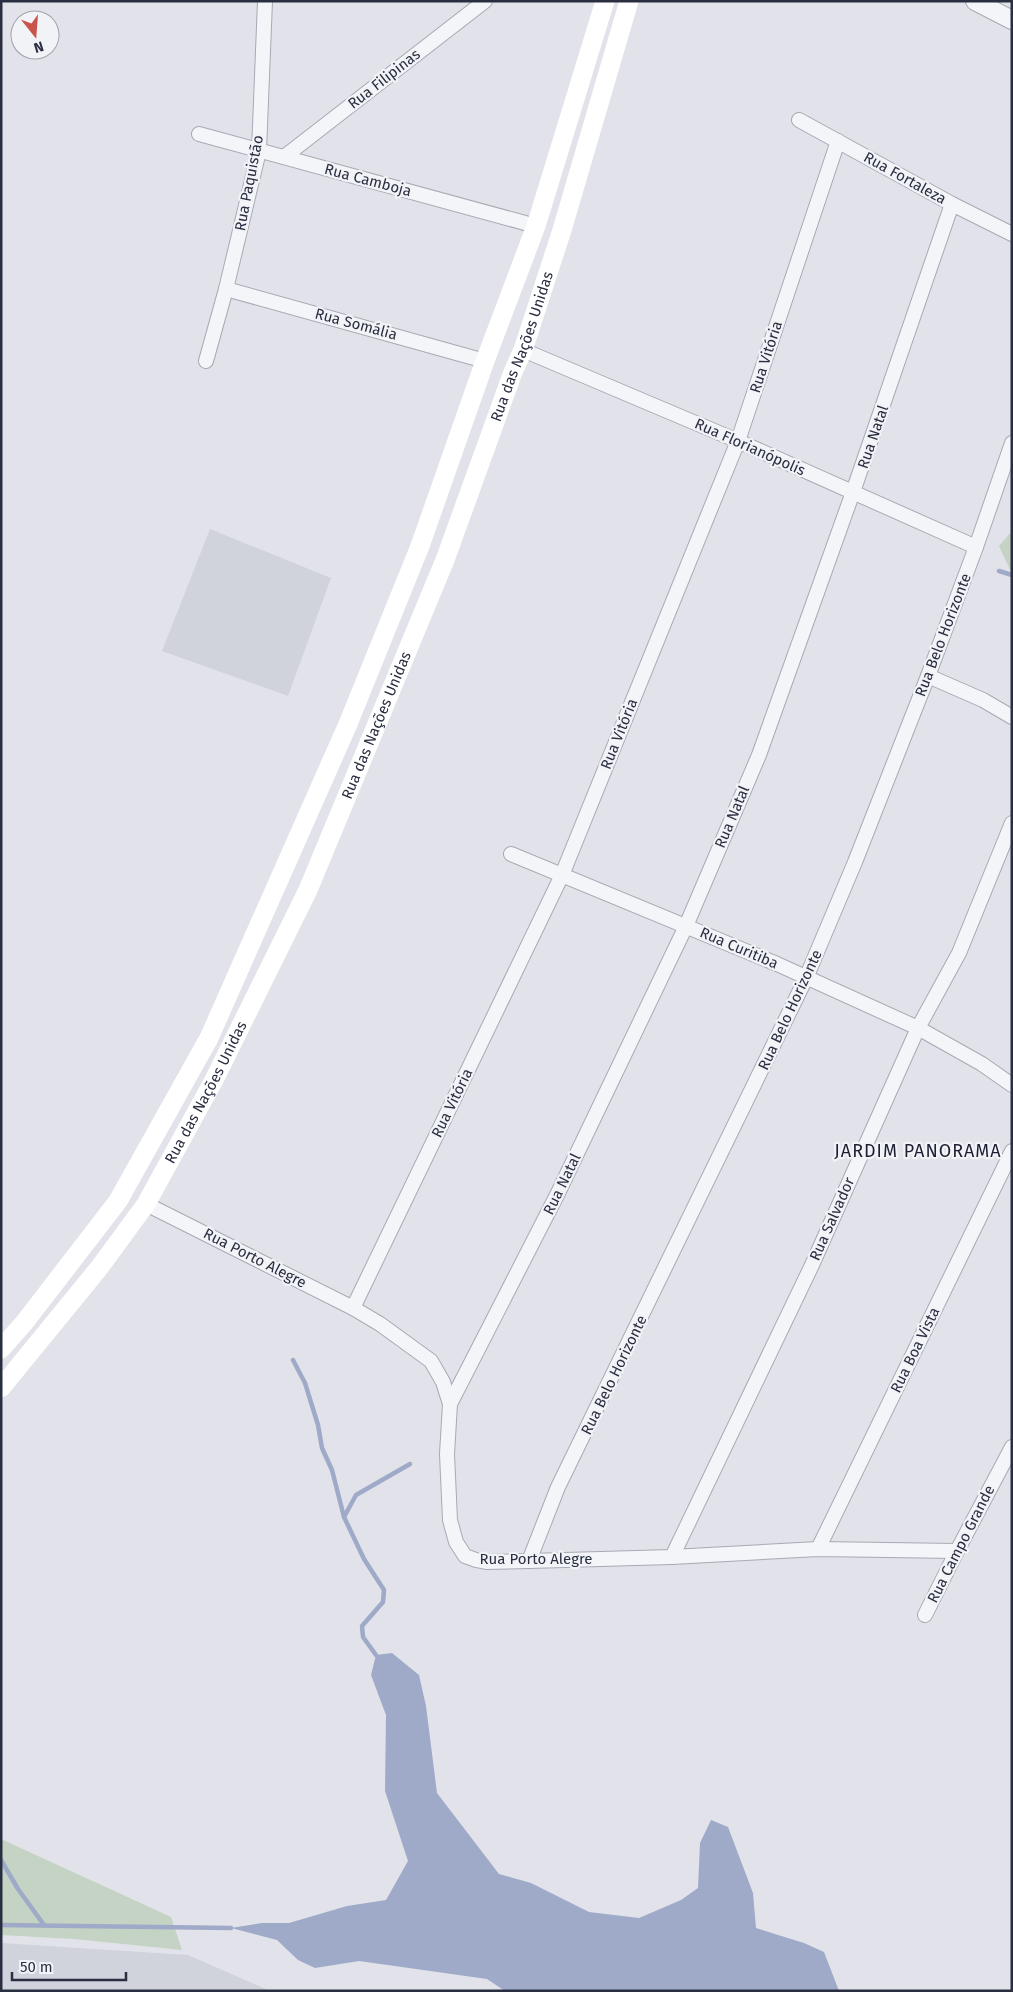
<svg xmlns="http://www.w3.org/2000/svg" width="1013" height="1992" viewBox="0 0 1013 1992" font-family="'Fira Sans',sans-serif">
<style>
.built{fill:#d0d2dc}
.green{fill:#c4d3c3}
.water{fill:#9eaac8}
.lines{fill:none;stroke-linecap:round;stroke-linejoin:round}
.stream{stroke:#9eaac8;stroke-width:4.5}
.minor-casing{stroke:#a7a9b4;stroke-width:16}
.tertiary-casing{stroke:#a7a9b4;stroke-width:20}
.minor{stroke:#f4f5f8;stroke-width:14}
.tertiary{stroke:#f4f5f8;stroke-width:18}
.secondary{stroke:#fff;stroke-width:19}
.labels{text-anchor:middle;stroke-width:4.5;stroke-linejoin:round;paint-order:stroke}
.street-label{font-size:15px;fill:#2a2e41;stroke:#f1f3f7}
.quarter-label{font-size:18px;letter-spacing:1px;fill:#1d1f32;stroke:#f1f3f7}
</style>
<rect width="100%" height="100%" fill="#e2e3ea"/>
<g class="built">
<polygon points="210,529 331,578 288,696 162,651"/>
<polygon points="1,1943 188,1955 270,1991 1,1991"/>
</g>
<g class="green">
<polygon points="1012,531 1012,574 999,546"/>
<polygon points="1,1839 171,1917 182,1950 74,1939 1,1935"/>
</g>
<polygon class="water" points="392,1653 419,1675 426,1706 437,1793 499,1874 531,1883 589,1912 639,1918 681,1900 698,1888 700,1843 711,1820 728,1827 753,1893 756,1928 804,1943 824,1952 839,1991 505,1991 487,1979 359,1961 315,1968 298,1960 277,1940 231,1928 262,1923 289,1923 347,1906 386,1900 408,1861 385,1791 386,1715 371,1675 376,1655"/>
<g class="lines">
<g class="stream">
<polyline points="999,571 1012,575"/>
<polyline points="293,1360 305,1383 318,1425 322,1448 332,1470 344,1517 364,1559 384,1590 383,1602 362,1626 363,1637 376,1655"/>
<polyline points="344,1517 356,1495 410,1464"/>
<polyline points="1,1860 18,1889 44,1925"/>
<polyline points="1,1925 231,1928"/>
</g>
<g class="minor-casing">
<g id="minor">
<polyline points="799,120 952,204 1012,234"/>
<polyline points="199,134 536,226"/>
<polyline points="284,157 485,1"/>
<polyline points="226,289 485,361"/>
<polyline points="523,350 738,441 976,547"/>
<polyline points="206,361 226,289 259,151 265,1"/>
<polyline points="928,676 983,700 1012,717"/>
<polyline points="511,854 777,964 918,1028 982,1064 1012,1085"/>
<polyline points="146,1204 353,1308 380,1324 431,1361 443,1382 450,1404 447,1454 450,1520 456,1542 465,1556 476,1560 486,1562 529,1561 672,1557 818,1549 957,1551"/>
<polyline points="353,1308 562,875 738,441 838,141"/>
<polyline points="450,1404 558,1193 686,926 759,755 853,492 952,204"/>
<polyline points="818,1549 1012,1151"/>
<polyline points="672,1557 812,1265 918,1028 959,953 1012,823"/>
<polyline points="529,1561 558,1487 806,978 855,862 928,676 976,547 1012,443"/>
<polyline points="925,1615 957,1551 1012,1447"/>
</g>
</g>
<g class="tertiary-casing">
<polyline id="tertiary" points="975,1 1012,20"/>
</g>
<use href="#minor" class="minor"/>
<use href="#tertiary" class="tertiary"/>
<g class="secondary">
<polyline points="1,1349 24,1323 118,1201 209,1038 348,724 420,546 485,361 536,226 605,1"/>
<path id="s1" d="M1,1388l98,-120 47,-64 68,-124 94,-190 137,-330 68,-188 10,-22 39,-120 67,-229"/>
</g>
</g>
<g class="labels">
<g class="street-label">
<text transform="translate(384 79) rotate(-38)" y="5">Rua Filipinas</text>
<text transform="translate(905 178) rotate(29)" y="5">Rua Fortaleza</text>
<text transform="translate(368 180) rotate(15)" y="5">Rua Camboja</text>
<text transform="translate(249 183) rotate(-79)" y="5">Rua Paquistão</text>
<text transform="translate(356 324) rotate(15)" y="5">Rua Somália</text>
<text dy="5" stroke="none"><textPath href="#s1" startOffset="1172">Rua das Nações Unidas</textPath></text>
<text transform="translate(766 357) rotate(-72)" y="5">Rua Vitória</text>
<text transform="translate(873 437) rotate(-71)" y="5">Rua Natal</text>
<text transform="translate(750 447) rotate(24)" y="5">Rua Florianópolis</text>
<text transform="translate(943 635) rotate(-69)" y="5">Rua Belo Horizonte</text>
<text dy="5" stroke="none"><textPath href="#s1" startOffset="766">Rua das Nações Unidas</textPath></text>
<text transform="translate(619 734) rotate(-68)" y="5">Rua Vitória</text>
<text transform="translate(732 817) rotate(-67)" y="5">Rua Natal</text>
<text transform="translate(739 948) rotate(23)" y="5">Rua Curitiba</text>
<text transform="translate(790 1010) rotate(-65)" y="5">Rua Belo Horizonte</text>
<text dy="5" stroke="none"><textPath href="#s1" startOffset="361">Rua das Nações Unidas</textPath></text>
<text transform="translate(452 1103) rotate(-64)" y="5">Rua Vitória</text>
<text transform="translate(562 1184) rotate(-64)" y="5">Rua Natal</text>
<text transform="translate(832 1219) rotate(-66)" y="5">Rua Salvador</text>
<text transform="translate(255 1258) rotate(27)" y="5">Rua Porto Alegre</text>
<text transform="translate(915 1350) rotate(-64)" y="5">Rua Boa Vista</text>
<text transform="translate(614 1375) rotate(-64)" y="5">Rua Belo Horizonte</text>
<text transform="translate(961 1544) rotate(-63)" y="5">Rua Campo Grande</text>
<text x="536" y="1564">Rua Porto Alegre</text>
</g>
<g class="quarter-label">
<text x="918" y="1157">JARDIM PANORAMA</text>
</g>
</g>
<rect width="1013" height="1992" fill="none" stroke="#2a2e41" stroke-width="5"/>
<g transform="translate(35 35) rotate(163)"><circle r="24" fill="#f1f3f7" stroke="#a1a4ae"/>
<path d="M0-4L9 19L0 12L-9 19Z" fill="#c9544c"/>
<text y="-8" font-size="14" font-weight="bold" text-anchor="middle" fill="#2a2e41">N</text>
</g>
<path d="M12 1972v8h114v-8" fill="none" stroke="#2a2e41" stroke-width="2.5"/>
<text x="20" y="1972" font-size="15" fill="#2a2e41" stroke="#f1f3f7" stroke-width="4" paint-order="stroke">50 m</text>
</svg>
